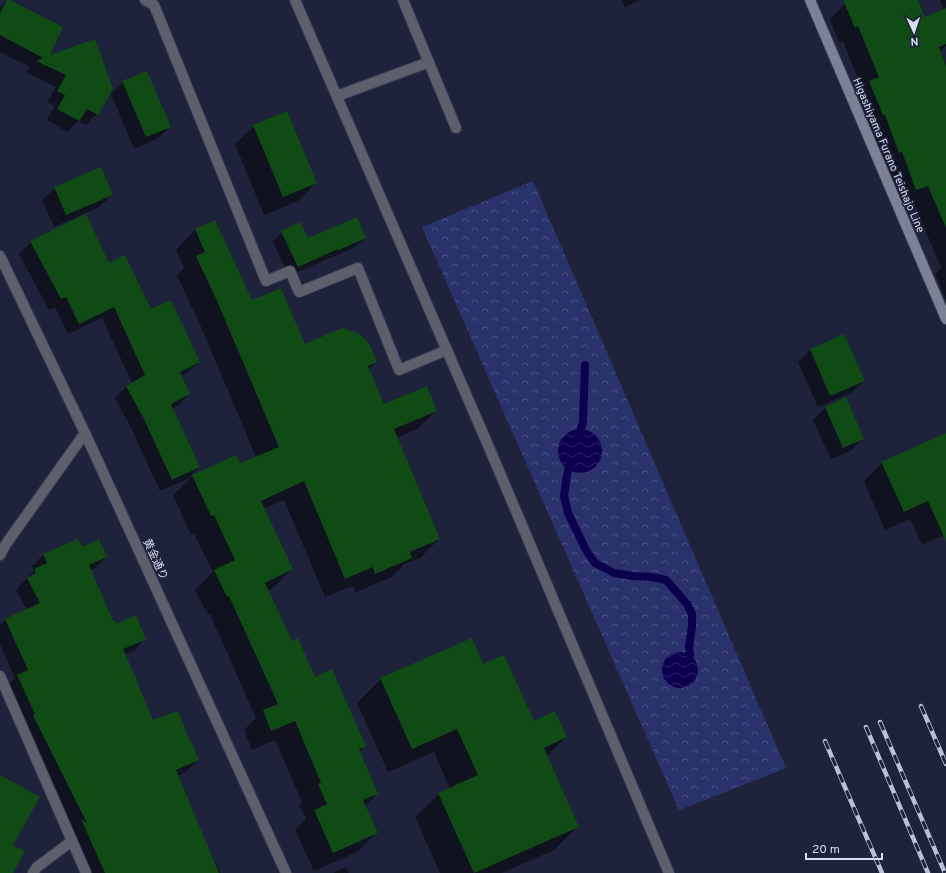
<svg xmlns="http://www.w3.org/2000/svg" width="946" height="873" viewBox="0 0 946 873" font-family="Overpass,'Noto Sans JP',sans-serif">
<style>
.park{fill:url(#park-crowns)}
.water{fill:url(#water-waves)}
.shadow{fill:#0007}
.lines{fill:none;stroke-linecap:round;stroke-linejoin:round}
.stream{stroke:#0d004f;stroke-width:8}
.building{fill:#104a14}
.service-casing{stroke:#383d54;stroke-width:12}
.minor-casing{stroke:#383d54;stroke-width:12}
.tertiary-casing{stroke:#383d54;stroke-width:12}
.secondary-casing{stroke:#383d54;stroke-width:12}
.service{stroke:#5d606c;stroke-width:10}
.minor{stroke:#5d606c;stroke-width:10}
.tertiary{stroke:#5d606c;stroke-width:10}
.secondary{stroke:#7c8195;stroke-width:10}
.rail-casing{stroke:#bcc0d2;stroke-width:4.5}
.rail{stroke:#1e233b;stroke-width:3;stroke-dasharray:9;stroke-linecap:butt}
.labels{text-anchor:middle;stroke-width:3;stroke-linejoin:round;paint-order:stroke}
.street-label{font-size:11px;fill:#d9ddee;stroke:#1e233b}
</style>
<defs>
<pattern id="park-crowns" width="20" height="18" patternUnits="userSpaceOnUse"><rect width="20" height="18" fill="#2a326d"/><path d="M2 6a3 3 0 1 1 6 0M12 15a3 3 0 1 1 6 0" fill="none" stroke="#484f82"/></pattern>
<pattern id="water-waves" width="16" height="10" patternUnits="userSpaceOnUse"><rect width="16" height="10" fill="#0d004f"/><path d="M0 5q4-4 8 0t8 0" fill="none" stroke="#302569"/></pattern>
</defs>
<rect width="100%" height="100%" fill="#1e233b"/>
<polygon class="park" points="533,181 786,768 679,810 422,227"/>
<g class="water">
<circle cx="580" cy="451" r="22"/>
<circle cx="680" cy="670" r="18"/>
</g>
<g class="shadow">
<polygon points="8,0 48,57 94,40 97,114 86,125 78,121 67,132 47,120 55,106 47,102 56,87 26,72 30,67 0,52 0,8"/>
<polygon points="622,0 640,0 625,7"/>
<polygon points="855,0 917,0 924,18 944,10 940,2 941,0 946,0 946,46 939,52 946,69 946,300 935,274 941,268 913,201 900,205 854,97 862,89 843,41 839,42 830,19 845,4"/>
<polygon points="123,82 170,127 157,139 134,149 111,94"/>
<polygon points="254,126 316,183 298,201 264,215 235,144"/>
<polygon points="55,188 112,195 99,207 54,227 42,200"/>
<polygon points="214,222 251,301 304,345 376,362 368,370 383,406 436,411 416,430 396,438 439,539 420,558 404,564 392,577 356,592 353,586 325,597 284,500 264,509 292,569 273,588 267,591 291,642 315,678 365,745 359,751 377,794 365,806 376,833 357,852 314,871 295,830 306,819 299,805 302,802 275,740 252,750 244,730 256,718 210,614 208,615 195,590 213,572 194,533 191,535 173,495 192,477 160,491 132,430 115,398 127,386 132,383 102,318 68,334 55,307 49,310 19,254 31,242 109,264 199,362 187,373 181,376 189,394 178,406 172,408 199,467 188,478 235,456 239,464 256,457 198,320 177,276 184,268 176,250 195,230"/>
<polygon points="282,232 307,239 365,238 355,247 329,259 329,258 289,276 273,242"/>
<polygon points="810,350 864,381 851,393 818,407 798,362"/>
<polygon points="826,407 863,438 851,451 831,459 813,420"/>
<polygon points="946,447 946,534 922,545 910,519 885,530 864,481 882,463"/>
<polygon points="78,540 81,549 106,557 94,569 90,571 112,622 145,639 134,651 124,655 153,722 198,760 186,772 177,776 214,863 216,863 220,873 89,873 70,832 73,829 30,744 6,687 15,678 0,644 0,625 5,620 27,610 16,590 34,571 32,566 43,555"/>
<polygon points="381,679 533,723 566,737 547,756 578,826 554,850 502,873 440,873 415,817 439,794 450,789 434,752 388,772 357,703"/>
<polygon points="346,867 349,873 333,873"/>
</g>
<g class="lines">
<g class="stream">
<polyline points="578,438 583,422 585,365"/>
<polyline points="571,461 567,474 564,496 568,513 586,550 595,563 614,573 633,576 652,577 666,580 687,604 692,614 692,626 689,647 690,655"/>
</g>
</g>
<g class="building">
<polygon points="7,0 10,0 63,27 50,55 95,39 113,89 98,115 87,109 79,121 57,109 65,95 57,91 66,75 36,61 43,58 0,35 0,13"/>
<polygon points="843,0 918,0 925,17 946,8 946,44 939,47 946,66 946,228 928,186 916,190 902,152 899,153 885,115 883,115 869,81 879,77 858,26 855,28"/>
<polygon points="147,71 171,127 146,137 122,81"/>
<polygon points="287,111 317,183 283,197 253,125"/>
<polygon points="101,167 113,195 66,215 54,187"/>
<polygon points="86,214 109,263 125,255 151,309 171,300 200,362 180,372 190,394 171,404 200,467 172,480 144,419 126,386 145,375 114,307 79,324 66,297 61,299 30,241"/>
<polygon points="357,217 366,238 339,250 338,249 298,267 281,231 300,222 308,238"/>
<polygon points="215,220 252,300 281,288 305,344 342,328 358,333 369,343 377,362 368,366 384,404 427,386 437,411 394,429 440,539 410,552 412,558 375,574 373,567 345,579 304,481 261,501 293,569 265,583 292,641 298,638 315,677 332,669 366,746 359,749 378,794 363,800 378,833 333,853 314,810 327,804 318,784 321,783 295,721 271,731 263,710 278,704 229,596 227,597 214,570 235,560 214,515 211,516 192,475 236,455 240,463 279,447 217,301 196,256 205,252 195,229"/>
<polygon points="844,334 865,381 830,396 810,349"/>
<polygon points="846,397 864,439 843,448 825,407"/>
<polygon points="946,433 946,541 928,501 904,512 881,462"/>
<polygon points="78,539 82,547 99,539 107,557 89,565 113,621 115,620 116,624 136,615 146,640 123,649 139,685 138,685 153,720 178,711 190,742 191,741 199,760 176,770 219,873 105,873 81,819 87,823 33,715 35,714 17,675 28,670 5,619 40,603 27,578 36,573 34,569 47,563 43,554"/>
<polygon points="472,638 483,664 504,655 534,721 555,711 567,737 544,748 579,827 474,873 438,793 478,775 457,729 412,749 380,678"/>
<polygon points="0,775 40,797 13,845 25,851 13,873 0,873"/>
</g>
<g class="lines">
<g class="service-casing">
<g id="service">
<polyline points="145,0 154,5 266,281 290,271 299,292 358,268 399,370 447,350"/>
<polyline points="403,0 456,128"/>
<polyline points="337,96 429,62"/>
</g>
</g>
<g class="minor-casing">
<g id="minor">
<polyline points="295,0 488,445 669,873"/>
<polyline points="0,555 6,544 85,433"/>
<polyline points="0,676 86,873"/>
<polyline points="33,873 37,867 72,841"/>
</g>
</g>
<g class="tertiary-casing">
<polyline id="tertiary" points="0,256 85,433 286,873"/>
</g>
<g class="secondary-casing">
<polyline id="secondary" points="810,0 946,319"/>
</g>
<use href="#service" class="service"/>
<use href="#minor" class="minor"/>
<use href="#tertiary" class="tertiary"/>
<use href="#secondary" class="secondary"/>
<g class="rail-casing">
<g id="rail">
<polyline points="921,706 946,764"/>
<polyline points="880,722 945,873"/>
<polyline points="866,727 928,873"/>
<polyline points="825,741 882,873"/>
</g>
</g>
<use href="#rail" class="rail"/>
</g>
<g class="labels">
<g class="street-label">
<text transform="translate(889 155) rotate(67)" y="4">Higashiyama Furano Teishajo Line</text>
<text transform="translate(156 559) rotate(65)" y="4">黄金通り</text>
</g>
</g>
<g transform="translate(914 32) rotate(177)" stroke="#1e233b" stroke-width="3" paint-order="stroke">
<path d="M0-3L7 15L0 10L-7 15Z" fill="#d9ddee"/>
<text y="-6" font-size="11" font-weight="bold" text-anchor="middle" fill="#d9ddee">N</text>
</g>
<path d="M806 853v6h76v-6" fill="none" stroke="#d9ddee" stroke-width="2"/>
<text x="812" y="853" font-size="12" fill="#d9ddee" stroke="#1e233b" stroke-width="3" paint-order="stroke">20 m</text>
</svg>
